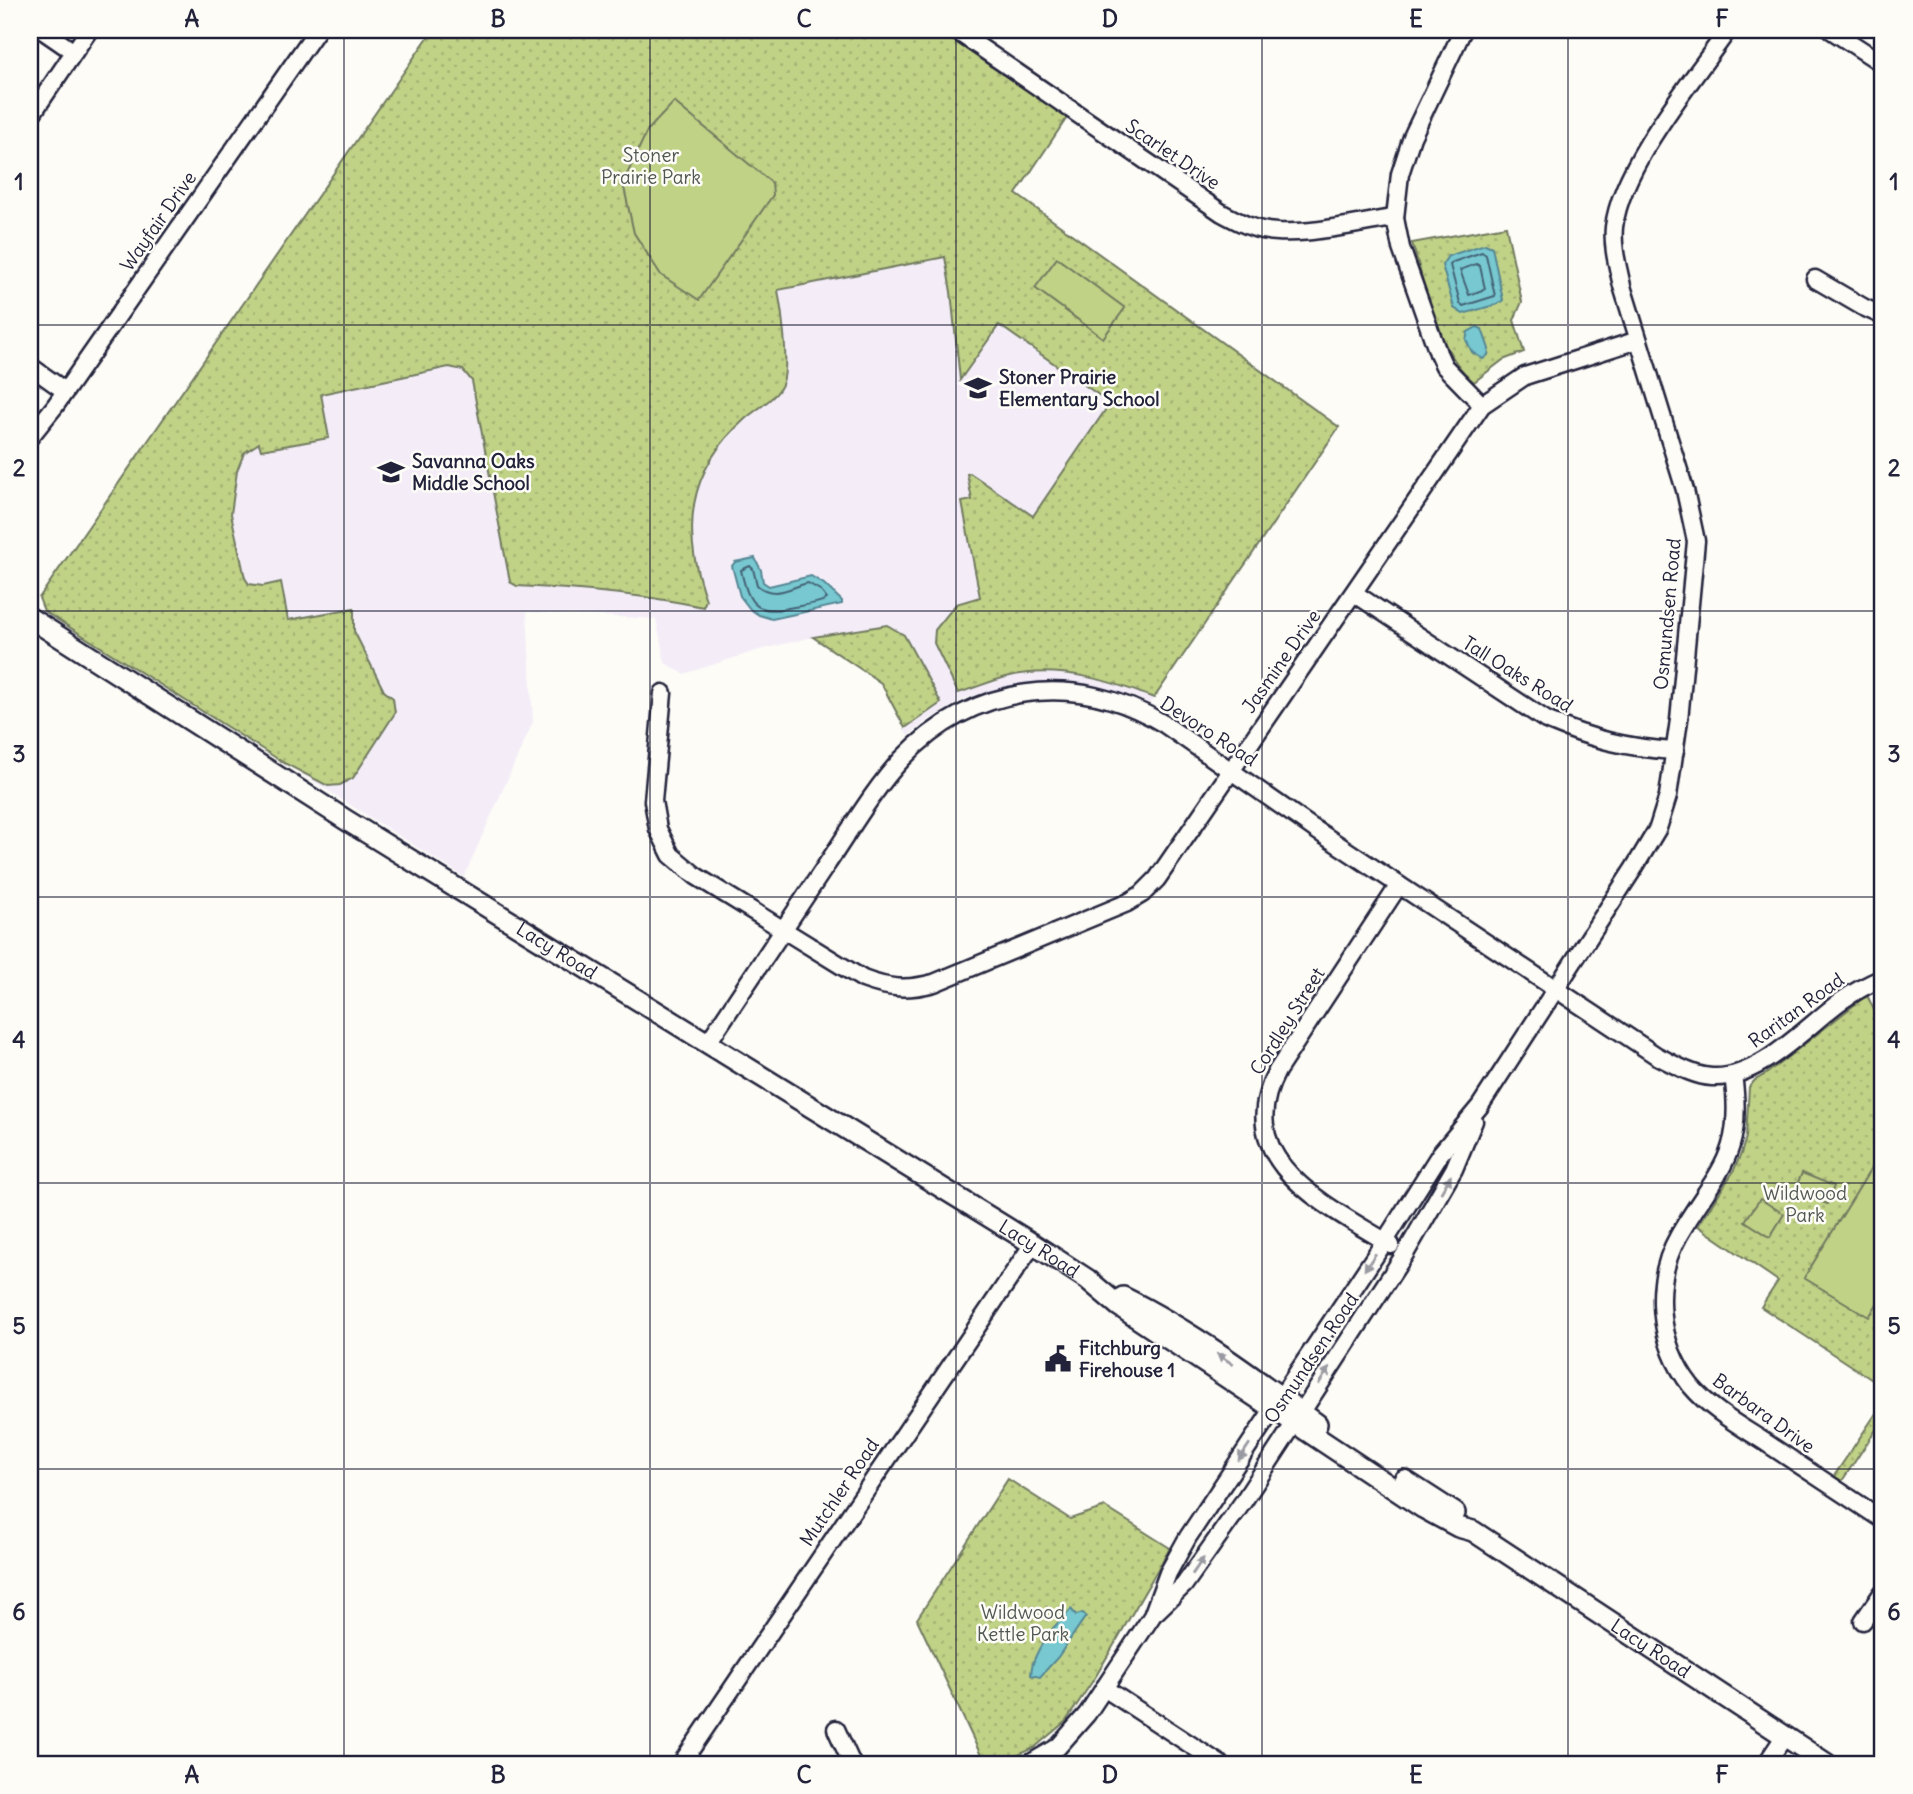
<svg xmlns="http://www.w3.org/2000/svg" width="1913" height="1794" viewBox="0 0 1913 1794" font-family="Delius,sans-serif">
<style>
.built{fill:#f4edf8}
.green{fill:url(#green-dots);stroke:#717a60;stroke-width:2}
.pitch{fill:#c0d286;stroke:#717a60;stroke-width:2}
.water{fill:#77c8d0;stroke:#558694;stroke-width:2}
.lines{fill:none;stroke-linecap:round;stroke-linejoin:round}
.shore{stroke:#446477;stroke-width:2}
.minor-casing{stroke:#22223b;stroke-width:21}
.tertiary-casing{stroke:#22223b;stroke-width:24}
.minor{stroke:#fdfcf7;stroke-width:16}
.tertiary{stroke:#fdfcf7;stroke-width:19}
.oneway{fill:#9a9aa2}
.grid{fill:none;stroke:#22223b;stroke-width:2;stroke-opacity:0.55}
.labels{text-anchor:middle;stroke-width:5;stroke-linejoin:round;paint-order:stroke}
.street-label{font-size:19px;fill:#22223b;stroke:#fdfcf7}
.park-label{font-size:19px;fill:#515752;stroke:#fdfcf7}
.poi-label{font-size:19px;font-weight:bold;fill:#22223b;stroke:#fdfcf7;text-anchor:start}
.neatline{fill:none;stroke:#22223b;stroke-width:2.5}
.grid-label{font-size:23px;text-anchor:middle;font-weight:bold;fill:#22223b}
</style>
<defs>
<pattern id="green-dots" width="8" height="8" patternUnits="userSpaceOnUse" patternTransform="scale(1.75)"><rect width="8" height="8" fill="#c0d286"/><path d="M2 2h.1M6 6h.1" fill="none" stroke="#a5b475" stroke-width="1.8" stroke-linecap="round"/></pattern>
</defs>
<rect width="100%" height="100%" fill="#fdfcf7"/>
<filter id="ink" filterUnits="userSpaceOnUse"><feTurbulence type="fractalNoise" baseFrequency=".0143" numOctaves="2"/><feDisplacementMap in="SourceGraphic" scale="14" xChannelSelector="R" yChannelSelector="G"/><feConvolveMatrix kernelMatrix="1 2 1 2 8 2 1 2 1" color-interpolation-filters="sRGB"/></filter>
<g filter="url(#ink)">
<polygon class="built" points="870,95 1339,427 1150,704 1133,696 1071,682 1037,682 1015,684 966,698 928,720 908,736 881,683 813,637 759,650 684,674 665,663 656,619 527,612 533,722 464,877 44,611 39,598 355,141"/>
<g class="green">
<path d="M433,30h513l126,80 -56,84 323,233 -185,271c-45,-18 -95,-33 -144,-22 -17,4 -35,12 -52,17l-24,-50 1,-13 21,-26 24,-7 -18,-95 10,-2 -5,-26 3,-1 63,43 77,-113 -111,-78 -39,55 -9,-88 -6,-35 -167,33c4,22 11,71 5,92 -5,16 -26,26 -38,37 -58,52 -64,111 -39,181l-3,7c-62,-13 -123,-18 -186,-21l-7,-4 -38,-201 -9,-11 -14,-3 -128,27 8,44 -68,12 -2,-7 -15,10 -7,18 -6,43 14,64 4,6 14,2 18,-4 7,38 66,-12v23l30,60 9,7 2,15 -42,65 -13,7 -12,1 -44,-23 -240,-152 -5,-13z"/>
<path d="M1506,226l16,76 -8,18 10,32 -21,8 -29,22c-37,-29 -48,-95 -62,-139z"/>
<polygon points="887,625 904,635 941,703 905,728 881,683 813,637"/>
<polygon points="1867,995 1883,1029 1883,1387 1761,1307 1778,1281 1698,1226 1733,1172 1741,1154 1746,1137 1749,1087 1755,1080 1766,1074"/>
<polygon points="1883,1403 1883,1419 1842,1481 1834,1476"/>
<polygon points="1008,1479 1070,1519 1105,1507 1170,1548 1096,1676 1066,1721 1034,1748 998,1764 985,1764 917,1619"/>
</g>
<g class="pitch">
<polygon points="674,102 772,183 773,195 699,300 661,275 634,233 623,183 647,131"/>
<polygon points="1057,258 1125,308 1103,338 1035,288"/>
<polygon points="1883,1149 1883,1294 1869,1317 1804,1278"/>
<polygon points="1802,1173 1834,1186 1827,1204 1794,1191"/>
<polygon points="1760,1199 1784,1214 1770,1237 1745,1221"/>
</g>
<g class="water">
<polygon points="1485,244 1492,247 1503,300 1498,304 1463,314 1454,308 1442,265 1448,256"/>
<polygon points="1477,327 1482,329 1489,349 1488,355 1483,359 1472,352 1466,340 1468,332"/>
<polygon points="755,558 761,570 763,582 769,586 811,576 824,584 842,601 842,604 772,619 759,615 750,609 740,596 732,566 735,562"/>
<path d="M1071,1609l5,6 7,-2 3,3 -28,41 -18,20 -9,-2c0,-16 14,-38 25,-50 5,-6 10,-9 15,-16z"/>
</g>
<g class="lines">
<g class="shore">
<polygon points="1482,252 1486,255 1495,296 1463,306 1460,303 1450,265 1453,262"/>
<polygon points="1476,264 1480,266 1485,289 1469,295 1460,270"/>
<path d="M750,566l3,3 4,16c17,15 33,2 51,-2l12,7 7,9c-9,5 -22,6 -33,8 -37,8 -45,0 -53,-37z"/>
</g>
<g class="minor-casing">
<g id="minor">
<polyline points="42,30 74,52"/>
<path d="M955,30l267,183c13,7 26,14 40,17 39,8 93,-7 133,-12"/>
<polyline points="1463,30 1412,137 1400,174 1395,218 1401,248 1438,353 1444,366 1482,405"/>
<polyline points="1831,30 1883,64"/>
<polyline points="30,117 89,30"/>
<polyline points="1815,279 1863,307 1883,316"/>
<polyline points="30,366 65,391"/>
<polyline points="30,437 55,406 317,30"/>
<path d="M1354,593l192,127c45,19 81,28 129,31"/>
<path d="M663,693l-10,108 5,28 13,26 25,21 167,103c26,10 45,11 71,4l193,-80 15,-9 15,-15 325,-474 43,-29 113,-36"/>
<path d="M707,1044c39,-59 78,-118 118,-177 24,-35 48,-77 77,-108 71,-75 173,-89 262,-35l149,104 344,228c17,8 36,20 55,21 47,3 93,-50 129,-76 13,-9 27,-17 42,-23"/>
<path d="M1733,1075c12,83 -17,96 -54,160 -27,47 -21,109 12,151 20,24 51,41 77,58 38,25 77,51 115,76"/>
<path d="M1391,1245c-62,-39 -162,-83 -114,-174l122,-186"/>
<polyline points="1156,1612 1184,1585 1243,1502 1405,1254 1454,1169 1474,1121"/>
<polyline points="1863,1621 1883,1592"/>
<polyline points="1104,1688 1220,1764"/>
<polyline points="836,1729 852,1764"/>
<polyline points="681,1764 1033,1244"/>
<path d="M1029,1764l29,-17 29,-33 65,-98 16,-43 20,-36 197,-296 55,-87 40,-48 154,-238 24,-40 10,-32 11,-76 17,-179 -11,-51 -63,-204c-4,-19 -10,-39 -8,-59 7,-61 78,-146 114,-197"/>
<polyline points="1766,1764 1784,1737"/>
</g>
</g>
<g class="tertiary-casing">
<g id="tertiary">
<path id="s1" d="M30,618l316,202 687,424 54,35 32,27 304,202 35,19 15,4 354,233"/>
<path d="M1123,1297c69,34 132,81 194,127"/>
<polyline points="1404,1480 1455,1513"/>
</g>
</g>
<use href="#minor" class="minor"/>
<use href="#tertiary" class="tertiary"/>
</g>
<defs><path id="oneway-solid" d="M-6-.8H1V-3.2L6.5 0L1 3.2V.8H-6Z" transform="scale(1.75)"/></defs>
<g class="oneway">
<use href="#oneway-solid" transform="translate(1446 1184) rotate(-60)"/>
<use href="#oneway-solid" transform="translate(1370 1262) rotate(124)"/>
<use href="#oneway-solid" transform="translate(1225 1359) rotate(-146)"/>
<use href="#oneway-solid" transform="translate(1324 1376) rotate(-56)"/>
<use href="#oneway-solid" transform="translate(1244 1452) rotate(124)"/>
<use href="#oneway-solid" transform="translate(1198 1566) rotate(-55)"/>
</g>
</g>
<path class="grid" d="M344,30v1734M650,30v1734M956,30v1734M1262,30v1734M1568,30v1734M30,325h1853M30,611h1853M30,897h1853M30,1183h1853M30,1469h1853"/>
<defs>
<g id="school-bare" transform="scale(2.1)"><path d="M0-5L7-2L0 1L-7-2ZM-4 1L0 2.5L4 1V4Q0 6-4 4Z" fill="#22223b" stroke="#fdfcf7" stroke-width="2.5" paint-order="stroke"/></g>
<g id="civic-bare" transform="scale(2.1)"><path d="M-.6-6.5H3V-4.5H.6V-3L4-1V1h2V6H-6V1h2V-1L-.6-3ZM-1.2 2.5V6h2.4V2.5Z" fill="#22223b" stroke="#fdfcf7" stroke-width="2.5" paint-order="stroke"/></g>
</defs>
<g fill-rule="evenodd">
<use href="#school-bare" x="978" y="388"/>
<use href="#school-bare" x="391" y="472"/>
<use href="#civic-bare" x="1058" y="1359"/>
</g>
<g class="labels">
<g class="street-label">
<text transform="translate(1173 154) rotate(34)" y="7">Scarlet Drive</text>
<text transform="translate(158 221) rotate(-55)" y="7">Wayfair Drive</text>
<text transform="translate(1667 614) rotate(-85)" y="7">Osmundsen Road</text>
<text transform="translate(1281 661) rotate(-55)" y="7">Jasmine Drive</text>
<text transform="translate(1518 674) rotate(32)" y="7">Tall Oaks Road</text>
<text transform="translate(1209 731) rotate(33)" y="7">Devoro Road</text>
<text dy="7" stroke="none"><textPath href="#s1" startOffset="623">Lacy Road</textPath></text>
<text transform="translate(1796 1010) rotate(-36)" y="7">Raritan Road</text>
<text transform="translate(1287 1021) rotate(-58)" y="7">Cordley Street</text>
<text dy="7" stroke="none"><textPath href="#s1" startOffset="1190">Lacy Road</textPath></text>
<text transform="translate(1311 1358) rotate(-56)" y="7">Osmundsen Road</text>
<text transform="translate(1764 1413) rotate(36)" y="7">Barbara Drive</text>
<text transform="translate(839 1492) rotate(-56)" y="7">Mutchler Road</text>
<text dy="7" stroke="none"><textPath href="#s1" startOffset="1922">Lacy Road</textPath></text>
</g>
<g class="park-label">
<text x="651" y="162">Stoner<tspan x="651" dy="22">Prairie Park</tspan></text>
<text x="1805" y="1200">Wildwood<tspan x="1805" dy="22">Park</tspan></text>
<text x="1023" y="1619">Wildwood<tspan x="1023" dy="22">Kettle Park</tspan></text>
</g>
<g class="poi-label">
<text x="999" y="384">Stoner Prairie<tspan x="999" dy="22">Elementary School</tspan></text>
<text x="412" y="468">Savanna Oaks<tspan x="412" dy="22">Middle School</tspan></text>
<text x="1079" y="1355">Fitchburg<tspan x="1079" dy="22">Firehouse 1</tspan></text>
</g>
</g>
<rect width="1913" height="1794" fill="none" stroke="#fdfcf7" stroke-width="77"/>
<rect x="38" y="38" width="1836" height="1718" class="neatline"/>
<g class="grid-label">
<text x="192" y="27">A</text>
<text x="498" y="27">B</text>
<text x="804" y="27">C</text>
<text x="1110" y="27">D</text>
<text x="1416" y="27">E</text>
<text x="1722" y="27">F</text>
<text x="19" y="190">1</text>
<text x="1894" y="190">1</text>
<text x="19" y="476">2</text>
<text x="1894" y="476">2</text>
<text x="19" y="762">3</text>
<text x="1894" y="762">3</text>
<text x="19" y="1048">4</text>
<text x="1894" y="1048">4</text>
<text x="19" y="1334">5</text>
<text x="1894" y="1334">5</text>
<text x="19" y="1620">6</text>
<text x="1894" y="1620">6</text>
<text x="192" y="1783">A</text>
<text x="498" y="1783">B</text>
<text x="804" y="1783">C</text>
<text x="1110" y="1783">D</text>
<text x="1416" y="1783">E</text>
<text x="1722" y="1783">F</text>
</g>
</svg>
